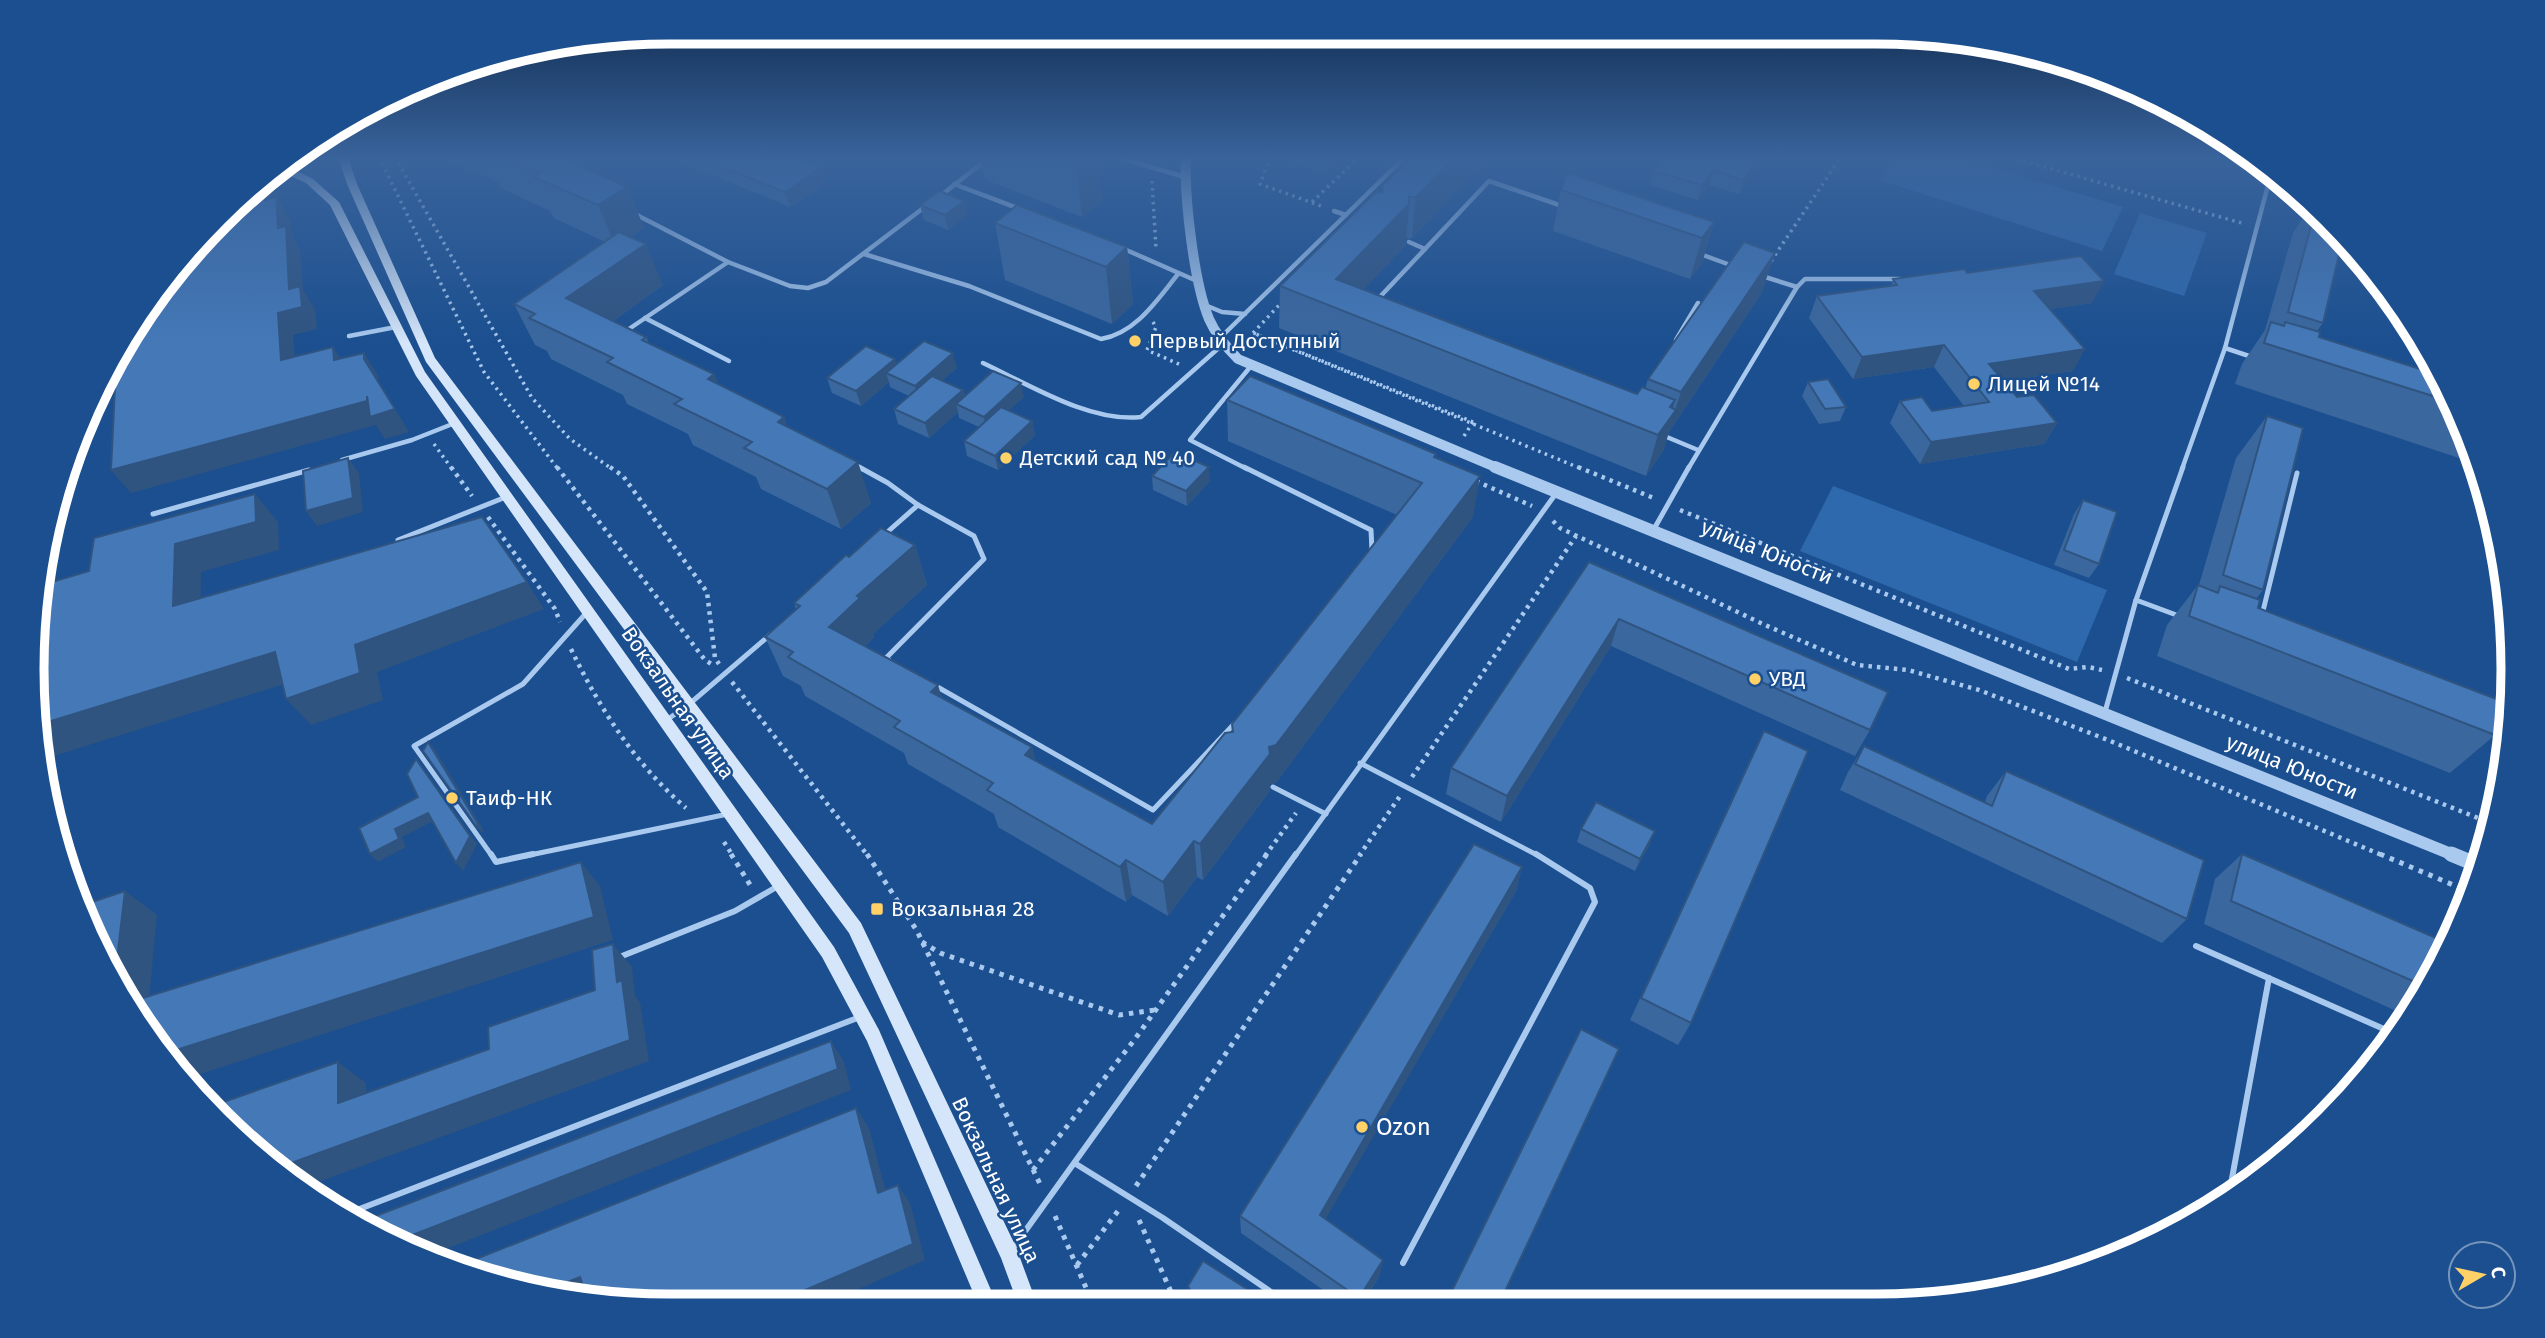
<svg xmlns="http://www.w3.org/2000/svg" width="2545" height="1338" viewBox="0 0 2545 1338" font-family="'Fira Sans',sans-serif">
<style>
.green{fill:#2e69ad}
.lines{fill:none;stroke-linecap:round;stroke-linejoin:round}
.path-far2{stroke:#a9c9ee;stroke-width:3.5;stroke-dasharray:2.5 4.5;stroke-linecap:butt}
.path-far1{stroke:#a9c9ee;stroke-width:4.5;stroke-dasharray:3.5 5;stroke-linecap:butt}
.path{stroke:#a9c9ee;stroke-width:5;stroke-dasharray:4.5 6;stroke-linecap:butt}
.service-far2{stroke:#a9c9ee;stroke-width:4.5}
.service-far1{stroke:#a9c9ee;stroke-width:5}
.service{stroke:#a9c9ee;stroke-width:6}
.tertiary-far2{stroke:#a9c9ee;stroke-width:10}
.tertiary-far1{stroke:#a9c9ee;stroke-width:12}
.tertiary{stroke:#a9c9ee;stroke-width:15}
.secondary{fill:#d6e6fa;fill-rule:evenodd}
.wall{fill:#3a679d}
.shaded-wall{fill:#305480}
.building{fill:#4478b7;stroke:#305480;stroke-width:2}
.poi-dot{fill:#ffd166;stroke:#1b4f8f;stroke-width:2.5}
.labels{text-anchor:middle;stroke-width:5;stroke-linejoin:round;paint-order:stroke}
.poi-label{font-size:21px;fill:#fff;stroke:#1b4f8f;text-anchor:start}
.street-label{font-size:21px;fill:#fff;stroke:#1b4f8f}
.near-poi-label{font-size:24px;fill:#fff;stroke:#1b4f8f;text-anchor:start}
.rim{fill:none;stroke:#fff;stroke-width:9}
</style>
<rect width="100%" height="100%" fill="#1b4f8f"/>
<g class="green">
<polygon points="1895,157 1959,157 2123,207 2102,251 1879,180"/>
<polygon points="2140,213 2207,233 2184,296 2114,274"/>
<polygon points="1833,486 2107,590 2077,662 1800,551"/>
</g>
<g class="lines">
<g class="path-far2">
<polyline points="379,157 484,372 558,469"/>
<polyline points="395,157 532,398 570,439 612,469"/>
<polyline points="1270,157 1260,184 1324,207"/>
<polyline points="2010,157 2245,224"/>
<polyline points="1152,181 1156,249"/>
<polyline points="1312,202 1359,157"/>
<polyline points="1771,261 1841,157"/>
<polyline points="1153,322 1156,327 1147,350 1181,365"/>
<polyline points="1253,333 1281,303"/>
<polyline points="1473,422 1253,333 1582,469"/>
<polyline points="1464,436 1473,422"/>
<polyline points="434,444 452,469"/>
</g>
<g class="path-far1">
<polyline points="451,467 472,496"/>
<polyline points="557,467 705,660 713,665"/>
<polyline points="610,467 623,476 707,592 715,658 719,664"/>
<polyline points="1578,467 1656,499"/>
<polyline points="1476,481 1532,506"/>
<polyline points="1680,510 2069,669 2088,667 2102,670"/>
<polyline points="488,517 555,609 560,622"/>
<polyline points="1553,521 1560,528 1765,625 1857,665 1908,670 1979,690 2108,740 2384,856"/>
<path d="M571,649c29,60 64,115 115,159"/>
<polyline points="2127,678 2493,824"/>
<polyline points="732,682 868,856"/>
<polyline points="1412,777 1576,536"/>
<polyline points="724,842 733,856"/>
<polyline points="1265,856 1296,813"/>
<polyline points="1359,856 1400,796"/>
</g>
<g class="path">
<polyline points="731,854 752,888"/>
<polyline points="867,854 917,931 1041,1186"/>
<polyline points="2380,854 2470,892"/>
<polyline points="922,942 940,953 1119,1015 1155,1010"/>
<polyline points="1033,1170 1135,1039 1267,854"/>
<polyline points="1136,1186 1361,854"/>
<polyline points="1055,1216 1093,1304"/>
<polyline points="1139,1220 1176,1303"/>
<polyline points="1077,1265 1121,1207"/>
</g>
<g class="service-far2">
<polyline points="1117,157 1185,177"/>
<polyline points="954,184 1020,209"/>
<polyline points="940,196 990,157"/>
<polyline points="1334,211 1346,215"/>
<polyline points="633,213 728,262 790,286 808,288 826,282 926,206"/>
<polyline points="1409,242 1425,249"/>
<polyline points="1124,249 1197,281"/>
<path d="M864,254l105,32 132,53c35,-6 56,-39 77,-65"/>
<polyline points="1700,254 1733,266"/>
<polyline points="1797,287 1805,279 1900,279"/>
<polyline points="1376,301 1489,181 1565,207"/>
<polyline points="1205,305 1222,312 1245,314"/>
<polyline points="645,318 729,361"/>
<polyline points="626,331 728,262"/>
<polyline points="349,336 396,327"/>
<polyline points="1220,338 1405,157"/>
<polyline points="1676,340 1698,303"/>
<polyline points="2225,348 2252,357"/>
<path d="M983,363c45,21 107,60 158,54l81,-72"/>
<polyline points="1662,435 1698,450"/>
<polyline points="342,460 412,440 455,423"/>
<polyline points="854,464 862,469"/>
<polyline points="1247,469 1190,440 1251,366"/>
<polyline points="1688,469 1797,287 1762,276"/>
<polyline points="2182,469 2225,348 2272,170"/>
</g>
<g class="service-far1">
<polyline points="859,467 888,483 918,505 974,536 984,559 886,658 889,660"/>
<polyline points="1244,467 1371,530 1372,551"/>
<polyline points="153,514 309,470"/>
<polyline points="1654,529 1689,467"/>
<polyline points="884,535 918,505"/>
<polyline points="398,540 506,497"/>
<polyline points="2136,600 2179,616"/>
<polyline points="2262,615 2297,473"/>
<polyline points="934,685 1153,810 1235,723"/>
<polyline points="2105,712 2136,600 2183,467"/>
<polyline points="665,721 687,706 771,634"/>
<polyline points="1360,763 1539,856"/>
<polyline points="1273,787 1326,814"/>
<polyline points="492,856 414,746 523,684 588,611"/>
<polyline points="525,856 728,814"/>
<polyline points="1295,856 1557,492"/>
</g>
<g class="service">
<polyline points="491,854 496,862 533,854"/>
<polyline points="2196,946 2393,1033"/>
<polyline points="617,958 735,911 780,885"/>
<polyline points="1076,1164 1163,1218 1287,1303"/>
<polyline points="2228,1200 2269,978"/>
<polyline points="349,1213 860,1017"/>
<polyline points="1013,1248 1296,854"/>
<polyline points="1403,1263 1595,902 1590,888 1536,854"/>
</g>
<path class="tertiary-far2" d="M1186,157c-2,40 8,126 23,162 7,16 17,28 29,40l262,110"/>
<polyline class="tertiary-far1" points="1495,467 2456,856"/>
<polyline class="tertiary" points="2451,854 2480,866"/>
<g class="secondary">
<polygon points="299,157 317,157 285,165 313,179 339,202 425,372 834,947 879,1030 997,1304 978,1304 867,1041 822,957 416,376 330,205 306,183 276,169 290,158"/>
<polygon points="338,157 348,157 357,184 435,358 861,923 1016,1247 1037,1304 1018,1304 1001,1258 849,933 426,362 347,184"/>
</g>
</g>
<g class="wall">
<polygon points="442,157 571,157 574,164 627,187 644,228 630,237 663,285 613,321 646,337 649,343 714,374 718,384 784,417 787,426 871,503 841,529 761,489 756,477 693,445 688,434 627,404 623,395 551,359 547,351 535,345 514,304 605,242 554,218 550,211 501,188 498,182"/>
<polygon points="668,157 819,157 809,163 820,168 825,183 790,207"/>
<polygon points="980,157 1097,157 1102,201 1082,217 984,179"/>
<polygon points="1294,157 1342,157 1325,173 1294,162"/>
<polygon points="1489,157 1412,238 1406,239 1406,245 1364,289 1637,394 1645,389 1648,379 1775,253 1761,294 1669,432 1663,451 1646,476 1279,328 1280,286 1382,192 1382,186"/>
<polygon points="1665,157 1764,157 1739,194 1709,185 1698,200 1650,185 1654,171"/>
<polygon points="1561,190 1714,222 1702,263 1690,279 1553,231"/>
<polygon points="964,201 967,215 948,230 924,220 920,205"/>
<polygon points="2310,206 2343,237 2323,323 2317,331 2319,337 2439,375 2480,465 2235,384 2242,364 2265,330 2293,233"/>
<polygon points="995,223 1127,247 1133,304 1112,324 1005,280"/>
<polygon points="1967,273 2092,303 2050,309 2073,371 2004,381 2017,397 2057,423 2044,444 1920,464 1890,423 1900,401 1932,411 1964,406 1934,367 1853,379 1809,318 1817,296 1891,286 1893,279"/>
<polygon points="2427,349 2436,367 2425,364"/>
<polygon points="896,364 957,368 942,380 963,390 965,396 1024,397 1009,410 1032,421 1035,435 998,470 967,456 964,441 979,427 959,418 958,412 929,438 898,424 894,409 909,396 890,387 889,382 861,406 832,393 827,378"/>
<polygon points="1808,382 1846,407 1840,421 1819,424 1802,396"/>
<polygon points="1227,400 1436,458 1473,517 1276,783 1270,784 1270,791 1203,880 1197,877 1168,916 1132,895 1126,902 998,827 994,814 908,764 904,753 805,696 801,686 783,676 765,637 796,609 794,603 849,557 915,545 927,585 873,634 874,637 865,646 943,699 1032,747 1035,761 1152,824 1232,732 1397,515 1228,441"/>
<polygon points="2267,416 2263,590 2256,599 2258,608 2495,735 2450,773 2157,656 2167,625 2198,585 2199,585 2236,458"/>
<polygon points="1152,476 1210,481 1187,506 1153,490"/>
<polygon points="2083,500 2099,564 2089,578 2054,565 2074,514"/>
<polygon points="1589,562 1870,730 1855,756 1611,646 1501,822 1446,794 1451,768"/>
<polygon points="1864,746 1985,802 1987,796 2006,771 2187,919 2162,943 1840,790 1848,772"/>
<polygon points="1751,757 1691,1023 1678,1045 1630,1020"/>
<polygon points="1581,829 1650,844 1635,871 1577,842"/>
<polygon points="2242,854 2448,951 2405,1015 2204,924 2215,879"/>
<polygon points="1522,867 1516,891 1325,1219 1380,1275 1363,1303 1342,1303 1241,1233 1240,1216"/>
<polygon points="1188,1286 1269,1303 1193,1303 1190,1297"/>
</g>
<g class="shaded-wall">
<polygon points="570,157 571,157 589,197 565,159"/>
<polygon points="793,157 819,157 797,171"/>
<polygon points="1080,157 1097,157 1102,201 1082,217 1075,160"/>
<polygon points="1328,157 1342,157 1325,173 1326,159"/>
<polygon points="1455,157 1489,157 1412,238 1416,197"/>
<polygon points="1759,157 1764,157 1739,194 1743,180"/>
<polygon points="820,168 825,183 790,207 785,192"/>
<polygon points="1713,170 1709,185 1698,200 1702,185"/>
<polygon points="267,178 277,194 278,199 290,220 292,235 300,249 303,290 315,309 317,329 293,335 297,382 281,360 278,313 289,289 258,188"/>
<polygon points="627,187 644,228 616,247 598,205"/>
<polygon points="964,201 967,215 948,230 945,215"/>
<polygon points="1409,204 1406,245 1343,311 1336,279"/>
<polygon points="1714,222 1702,263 1690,279 1702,238"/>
<polygon points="646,244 663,285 586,340 566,298"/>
<polygon points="1127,247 1133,304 1112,324 1106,267"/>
<polygon points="1775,253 1761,294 1669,432 1663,451 1646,476 1658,435 1670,407 1675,400 1670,419 1675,410 1681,392"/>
<polygon points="2104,281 2092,303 2023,313 2034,291"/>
<polygon points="1944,345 1934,367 1853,379 1862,357"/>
<polygon points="333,347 348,369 334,360"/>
<polygon points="2085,349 2073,371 1978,385 1989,364"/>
<polygon points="364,353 378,375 379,382 409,432 385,439 376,425 131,493 111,470 364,359"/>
<polygon points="953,353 957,368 919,400 915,386"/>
<polygon points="895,359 899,374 886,373 889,382 861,406 856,391"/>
<polygon points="714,374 731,416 708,379"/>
<polygon points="1021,383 1024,397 987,431 984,417"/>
<polygon points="963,390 967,404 956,404 958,412 929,438 925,423"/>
<polygon points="784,417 799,458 778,422"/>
<polygon points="1032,421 1035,435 998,470 995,456"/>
<polygon points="2057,423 2044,444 1920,464 1931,442"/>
<polygon points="348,458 359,473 363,512 317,526 306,511"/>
<polygon points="858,462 871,503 841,529 827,489"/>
<polygon points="1209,467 1210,481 1187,506 1186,491"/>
<polygon points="1480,476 1473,517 1276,783 1270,784 1270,791 1203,880 1200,844 1269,747"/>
<polygon points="255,494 278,522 279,550 201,572 200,633 173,606 175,544"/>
<polygon points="915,545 927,585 873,634 874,637 844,666 829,627 857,596"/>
<polygon points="527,582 544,609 377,672 383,700 311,725 286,699 355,645"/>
<polygon points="1619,619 1611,646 1501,822 1507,796"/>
<polygon points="275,652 300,679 41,760 35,726"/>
<polygon points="938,685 950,723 931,692"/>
<polygon points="428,742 434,748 484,831 482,833 477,827"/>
<polygon points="1032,747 1041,785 1025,755"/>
<polygon points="416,759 477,844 463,871 456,863"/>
<polygon points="428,813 435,820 402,837 406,847 378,862 370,854 395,829"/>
<polygon points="1655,831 1650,844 1635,871 1640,859"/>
<polygon points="1194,841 1197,877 1168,916 1163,882"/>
<polygon points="1126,860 1132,895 1126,902 1120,867"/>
<polygon points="581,862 600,886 613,940 188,1078 170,1052"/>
<polygon points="1522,867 1516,891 1318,1232 1320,1215"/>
<polygon points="125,891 157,915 147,1020 115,976"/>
<polygon points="613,944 632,967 635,996 640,1002 649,1061 310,1185 283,1166 617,982"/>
<polygon points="831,1041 844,1062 851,1090 428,1256 392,1243"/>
<polygon points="338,1062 366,1083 367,1123 338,1103"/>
<polygon points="856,1108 869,1128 891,1211 878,1193"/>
<polygon points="898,1185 910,1203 925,1260 822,1305 770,1305"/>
<polygon points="1383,1260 1380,1275 1363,1303 1359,1303 1359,1298"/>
<polygon points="580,1277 588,1299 545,1291"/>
</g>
<g class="building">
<polygon points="502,157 570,157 565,159 627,187 598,205 534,177 540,173"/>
<polygon points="698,157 793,157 820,168 785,192"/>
<polygon points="1065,157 1080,157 1075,160"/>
<polygon points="1412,157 1455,157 1416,197 1409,197 1409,204 1336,279 1637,394 1642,387 1675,400 1670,407 1676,410 1658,435 1280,286 1375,193 1383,192 1382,186"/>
<polygon points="1665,157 1759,157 1743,180 1713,170 1702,185 1654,171"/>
<polygon points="1567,173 1714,222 1702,238 1561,190"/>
<polygon points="264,182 265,200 276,197 278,228 286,226 289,289 300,286 302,307 278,313 281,360 333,347 334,360 364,353 364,359 395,409 370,417 367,396 367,401 111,470 116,366 139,315"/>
<polygon points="940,191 964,201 945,215 920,205"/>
<polygon points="1017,205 1127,247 1106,267 995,223"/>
<polygon points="2315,211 2343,237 2323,323 2288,312"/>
<polygon points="619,232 646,244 566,298 646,337 642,340 714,374 708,379 784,417 778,422 858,462 827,489 744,448 752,442 674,404 682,399 607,362 613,358 529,318 535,314 514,304"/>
<polygon points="1744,242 1775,253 1681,392 1648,379"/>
<polygon points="2081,256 2104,281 2034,291 2085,349 1989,364 2017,397 2034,395 2057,423 1931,442 1900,401 1922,397 1932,411 1989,402 1944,345 1862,357 1817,296 1897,285 1893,279 1965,269 1967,273"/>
<polygon points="2271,322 2284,326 2285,322 2320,332 2319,337 2439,375 2452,402 2264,343"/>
<polygon points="924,341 953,353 915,386 886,373"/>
<polygon points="866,346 895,359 856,391 827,378"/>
<polygon points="993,371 1021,383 984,417 956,404"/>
<polygon points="932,376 963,390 925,423 894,409"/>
<polygon points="1250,376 1436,454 1434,457 1480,476 1276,745 1269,747 1270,754 1200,844 1194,841 1163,882 1126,860 1120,867 987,790 993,783 894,727 900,721 788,657 793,652 765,637 800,606 794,603 846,555 849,557 881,528 915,545 857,596 860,598 829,627 938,685 931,692 1032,747 1025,755 1152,824 1225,733 1233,732 1232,724 1422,483 1227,400"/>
<polygon points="1828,379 1846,407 1825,409 1808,382"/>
<polygon points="1001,407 1032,421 995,456 964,441"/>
<polygon points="2267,416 2303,428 2263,590 2223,575"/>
<polygon points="1175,452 1209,467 1186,491 1152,476"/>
<polygon points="348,458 353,498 306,511 303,471"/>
<polygon points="255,494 256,522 175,544 173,606 482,517 527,582 355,645 360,673 286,699 275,652 35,726 33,711 45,584 89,571 94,538"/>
<polygon points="2083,500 2117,512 2099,564 2064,550"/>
<polygon points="1589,562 1888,692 1870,730 1619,619 1507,796 1451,768"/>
<polygon points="2198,585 2218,593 2220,586 2260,600 2258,608 2499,700 2495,735 2189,616"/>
<polygon points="1764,731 1808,751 1691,1023 1641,998"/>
<polygon points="428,742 478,824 477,827 423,751"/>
<polygon points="1864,746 1992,806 2006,771 2204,860 2187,919 1855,764"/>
<polygon points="416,759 470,836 456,863 428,813 395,829 399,839 370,854 359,828 418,797 407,774"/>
<polygon points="1596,802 1655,831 1640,859 1581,829"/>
<polygon points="1474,844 1522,867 1320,1215 1383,1260 1359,1298 1240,1216"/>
<polygon points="2242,854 2450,944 2448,951 2424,986 2231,901"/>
<polygon points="581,862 594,917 170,1052 133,1001"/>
<polygon points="125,891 115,976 97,951 80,906"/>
<polygon points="613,944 617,982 622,980 630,1040 283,1166 218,1119 209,1107 338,1062 338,1103 489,1049 488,1027 595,990 592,950"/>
<polygon points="1581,1029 1619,1049 1500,1302 1446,1303"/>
<polygon points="831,1041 838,1069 392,1243 387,1241 360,1222"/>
<polygon points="856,1108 878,1193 898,1185 913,1244 770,1305 628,1305 588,1299 580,1277 545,1291 504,1285 456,1267"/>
<polygon points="1203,1261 1269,1303 1197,1303 1188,1286"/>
</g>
<linearGradient id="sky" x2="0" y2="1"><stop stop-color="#0f2b4f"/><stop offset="0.46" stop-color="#39639b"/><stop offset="1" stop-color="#39639b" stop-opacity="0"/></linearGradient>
<rect width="2545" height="344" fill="url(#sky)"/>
<g class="poi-dot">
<circle cx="1135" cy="341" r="7"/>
<circle cx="1974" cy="384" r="7"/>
<circle cx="1006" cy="458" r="7"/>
<circle cx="1755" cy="679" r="7"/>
<circle cx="452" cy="798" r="7"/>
<rect x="870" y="902" width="14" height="14" rx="3.5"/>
<circle cx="1362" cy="1127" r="7"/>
</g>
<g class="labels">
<g class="poi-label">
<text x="1149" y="348">Первый Доступный</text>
<text x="1988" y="391">Лицей №14</text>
<text x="1020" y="465">Детский сад № 40</text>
<text x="1769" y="686">УВД</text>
<text x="466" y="805">Таиф-НК</text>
<text x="891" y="916">Вокзальная 28</text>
</g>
<g class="street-label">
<text transform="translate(1767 552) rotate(22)" y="7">улица Юности</text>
<text transform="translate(678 703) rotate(55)" y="7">Вокзальная улица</text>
<text transform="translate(2292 767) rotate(22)" y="7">улица Юности</text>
<text transform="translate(996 1180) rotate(65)" y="7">Вокзальная улица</text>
</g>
<g class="near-poi-label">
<text x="1376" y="1135">Ozon</text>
</g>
</g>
<path d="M0 0H2545V1338H0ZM669 44H1876A625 625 0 0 1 2501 669V669A625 625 0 0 1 1876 1294H669A625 625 0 0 1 44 669V669A625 625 0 0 1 669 44Z" fill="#1b4f8f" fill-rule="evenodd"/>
<path class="rim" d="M669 44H1876A625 625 0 0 1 2501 669V669A625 625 0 0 1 1876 1294H669A625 625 0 0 1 44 669V669A625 625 0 0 1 669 44Z"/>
<g transform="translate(2482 1275) rotate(81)"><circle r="33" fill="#1b4f8f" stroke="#7695bc" stroke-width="2"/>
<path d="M0-5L12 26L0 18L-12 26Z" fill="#ffd166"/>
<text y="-10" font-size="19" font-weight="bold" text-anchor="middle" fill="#ffffff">С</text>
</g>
</svg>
